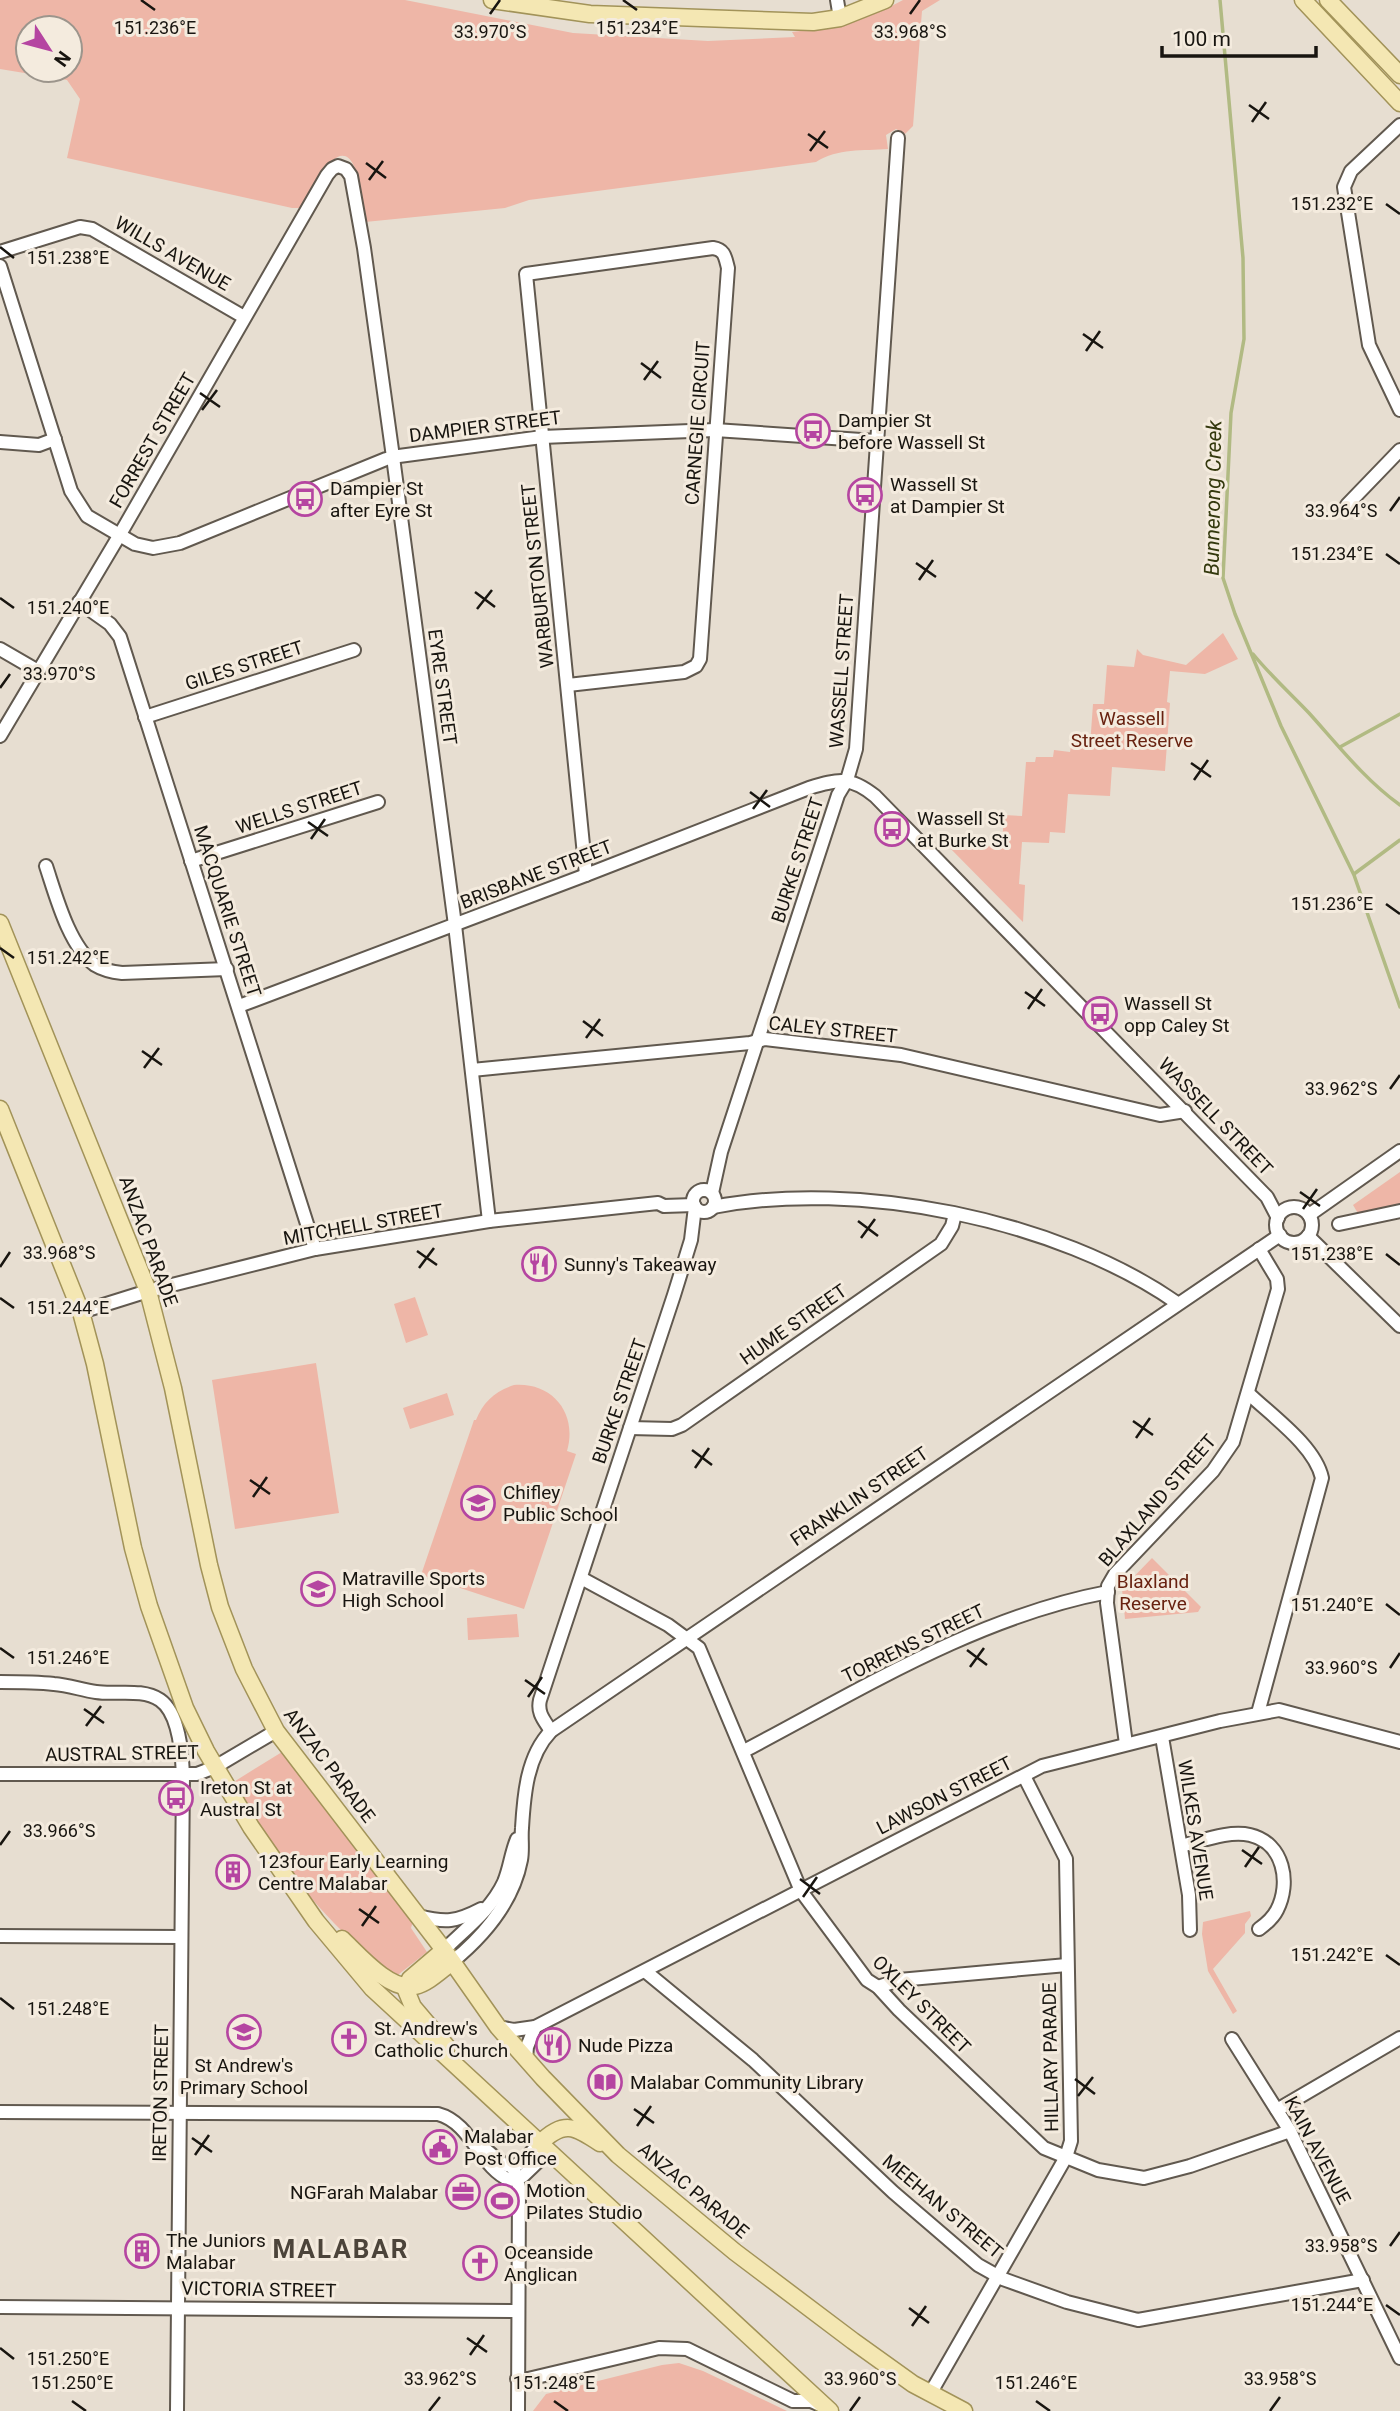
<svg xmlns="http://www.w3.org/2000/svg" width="1400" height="2411" viewBox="0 0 1400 2411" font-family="Roboto,sans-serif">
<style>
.green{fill:#eeb6a7;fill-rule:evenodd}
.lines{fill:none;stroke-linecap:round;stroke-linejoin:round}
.stream{stroke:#b1ba83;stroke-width:3.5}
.minor-casing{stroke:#61594f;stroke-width:16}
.major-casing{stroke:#a29359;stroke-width:19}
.minor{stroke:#fff;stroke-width:12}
.major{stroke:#f4e7b3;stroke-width:16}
.ticks{fill:none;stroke:#181510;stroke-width:2.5}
.labels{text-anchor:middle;stroke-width:6;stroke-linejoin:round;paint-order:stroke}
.street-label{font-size:19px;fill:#181510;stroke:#f4ebde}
.poi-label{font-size:19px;fill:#181510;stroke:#f4ebde;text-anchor:start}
.park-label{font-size:19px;fill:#682210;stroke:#f4ebde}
.water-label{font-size:21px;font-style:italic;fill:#33380d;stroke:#f4ebde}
.district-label{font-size:26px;font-weight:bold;letter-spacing:2px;fill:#4c443a;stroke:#f4ebde}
.ticks-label{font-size:18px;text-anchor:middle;fill:#181510;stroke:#f4ebde;stroke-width:6;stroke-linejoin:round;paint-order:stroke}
</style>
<rect width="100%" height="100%" fill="#e7ded1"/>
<g class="green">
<path d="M0,0h405l168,33 135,8 87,-4 -3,-5 46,-6 46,-16 19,-10h37l-18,11 -9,115 -8,8 -9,-5 -10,6 2,14c-25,2 -50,-1 -72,13l-287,38 -24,8 -140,14c-2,-14 -6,-88 -34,-60 -12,12 -20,31 -29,46h-10l-225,-50 13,-59 -13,-19 -67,-11zM28,28h42v42h-42z"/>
<polygon points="1223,633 1238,659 1205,674 1170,671 1167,702 1170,703 1165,771 1112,767 1110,796 1068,794 1065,833 1050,832 1049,843 1022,842 1019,884 1025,885 1023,922 945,843 998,847 1002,844 1004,815 1022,816 1026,762 1035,762 1036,757 1053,757 1054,750 1070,752 1071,746 1090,746 1093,704 1104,704 1107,665 1134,667 1137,649 1143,655 1186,665"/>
<polygon points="1400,1172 1400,1206 1359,1215 1353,1205"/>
<polygon points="415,1297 428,1335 406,1343 394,1304"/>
<polygon points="316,1363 339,1513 235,1529 212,1380"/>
<path d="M514,1385c38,-3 64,28 53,66l9,3 -52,155 -103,-34 53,-155h2c7,-18 19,-29 38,-35z"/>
<polygon points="447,1393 454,1415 410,1429 403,1408"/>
<polygon points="1152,1558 1201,1607 1198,1612 1125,1619 1122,1589"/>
<polygon points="517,1614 519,1637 468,1640 467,1618"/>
<path d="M282,1752l132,166 -3,10 16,24 -33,26c-45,-36 -93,-87 -126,-135 -13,-19 -24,-40 -36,-60z"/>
<polygon points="1250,1911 1251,1916 1245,1924 1245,1933 1213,1969 1237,2011 1233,2014 1208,1971 1202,1934 1203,1922"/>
<polygon points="679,2363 703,2371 787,2411 533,2411 546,2394 662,2365"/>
</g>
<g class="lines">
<g class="stream">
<polyline points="1220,0 1243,258 1244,339 1231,413 1223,578 1235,614 1281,726 1354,875 1400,1007"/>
<path d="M1253,654c17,21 37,39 56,59 28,31 56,67 91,92"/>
<polyline points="1340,747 1400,714"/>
<polyline points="1354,874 1400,840"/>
</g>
<g class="minor-casing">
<g id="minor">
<polyline points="837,0 840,18"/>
<polyline points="1400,125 1351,171 1344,187 1369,345 1400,410"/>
<polyline points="0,252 80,227 92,229 244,317"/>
<polyline points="0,266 71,491 87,516 135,544 153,548 180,543 386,459 399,456 542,437 715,430 876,441"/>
<polyline points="0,442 39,445 55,439"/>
<polyline points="1347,505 1400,450"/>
<polyline points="79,602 110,624 120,637 315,1249"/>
<polyline points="0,649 38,671"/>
<path d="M568,685l116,-13 12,-6 4,-7 28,-391c-3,-11 -3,-18 -15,-20l-187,26 60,601"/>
<polyline points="145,717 354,650"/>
<polyline points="0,736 119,536 327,175 332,169 338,166 346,169 351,176 364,248 393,457 455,925 489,1221"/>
<polyline points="191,861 378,802"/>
<path d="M46,866c10,30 23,80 49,99 8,5 17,7 27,8l105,-4"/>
<path d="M239,1006l347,-131 223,-87c30,-9 41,-12 66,8l392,401 11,21"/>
<polyline points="472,1070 750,1043 765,1039 901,1055 1160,1115 1185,1111"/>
<circle cx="704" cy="1201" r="11"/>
<polyline points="712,1193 721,1152 838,795 847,780 856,749 898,138"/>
<path d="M713,1207c143,-28 344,12 464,96"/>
<circle cx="1294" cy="1225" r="18"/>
<polyline points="1309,1215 1400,1151"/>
<polyline points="1339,1224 1400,1211"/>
<polyline points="1308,1236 1400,1326"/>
<polyline points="81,1312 148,1291 315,1249 489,1221 658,1203 664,1206 694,1205"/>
<path d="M1248,1393c24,23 67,53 74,85l-64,235"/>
<polyline points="630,1428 672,1429 682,1425 941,1244 952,1226 955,1214"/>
<polyline points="581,1578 668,1625 699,1648 801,1891 867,1980 878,1987 899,2010 1044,2148 1098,2170 1144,2178 1190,2166 1290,2131"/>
<path d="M0,1682c18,0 36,0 54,2 14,1 28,6 42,8 20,3 46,-4 64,8 19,13 22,53 23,75l-6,636"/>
<path d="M551,1731c-7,-11 -14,-18 -11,-31l134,-405 17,-55 4,-33"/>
<polyline points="1162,1737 1189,1895 1190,1930"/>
<polyline points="1126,1744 1107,1603 1108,1586 1115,1574 1213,1471 1233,1442 1278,1289 1277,1279 1259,1249"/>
<path d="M744,1751c116,-61 232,-134 364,-159"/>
<polyline points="0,1774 197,1774 215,1767 276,1731"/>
<path d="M1181,1846c21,-5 48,-16 69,-11 34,8 41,48 27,75 -4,8 -11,14 -18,19"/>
<path d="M418,1916c28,7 38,6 63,-7"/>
<polyline points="0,1936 181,1937"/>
<path d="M444,1950c21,-21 47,-40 60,-68 6,-14 7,-29 13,-43"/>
<path d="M452,1962c33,-27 61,-60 69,-102 2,-11 0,-21 1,-32 2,-34 5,-72 29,-97l729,-496"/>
<polyline points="645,1971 753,2060 893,2192 978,2265 1003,2279 1067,2302 1138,2320 1363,2280"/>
<polyline points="878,1987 899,1980 1067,1965"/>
<polyline points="498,2027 514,2030 535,2027 1042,1766 1220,1721 1279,1710 1400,1742"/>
<polyline points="1232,2039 1290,2131 1400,2358"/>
<polyline points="526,2058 527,2047 535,2027"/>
<polyline points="1277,2110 1400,2038"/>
<path d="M0,2112l438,2c34,9 42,54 72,66l13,-4 25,-24"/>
<polyline points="485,2149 503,2164 513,2167 523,2161 539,2144"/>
<polyline points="513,2167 519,2187 518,2411"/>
<polyline points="0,2307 517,2311"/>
<polyline points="517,2379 528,2379 659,2348 687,2349 793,2401 811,2401 823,2406"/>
<polyline points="930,2394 1066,2157 1071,2141 1066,1859 1024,1776"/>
</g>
</g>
<g class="major-casing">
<g id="major">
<polyline points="492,0 590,14 813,22 840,18 885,0"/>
<polyline points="1303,0 1400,103"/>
<polyline points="1328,0 1400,75"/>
<polyline points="0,923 148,1291 173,1388 209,1565 220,1607 244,1669 276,1731 444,1950 498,2027 543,2078 618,2155 735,2252 853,2341 913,2384 964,2411"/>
<polyline points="0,1109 81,1312 95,1364 133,1548 149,1606 185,1708 206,1751 251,1827 316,1921 372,1988 830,2411"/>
<path d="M342,1939c16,15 48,53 73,47 13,-3 26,-16 37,-24"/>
<polyline points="444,1950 410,1979 406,1990 413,2007 447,2047"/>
<path d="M539,2144c25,-24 35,-18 61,-1"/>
</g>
</g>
<use href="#minor" class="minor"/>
<use href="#major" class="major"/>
</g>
<path class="ticks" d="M141,0l14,10M623,0l14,10M490,14l10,-14M910,14l10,-14M1249,105l20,14M1252,122l14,-20M808,134l20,14M810,151l15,-20M366,163l20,15M369,180l14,-19M1386,204l14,10M0,247l14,11M1083,334l20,14M1086,351l14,-20M641,363l20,15M644,380l14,-19M200,393l20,14M202,410l15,-20M1390,511l10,-14M1386,554l14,10M916,563l20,14M919,580l14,-20M475,592l20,15M0,598l14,10M477,609l15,-19M0,688l10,-14M1191,763l20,14M1194,780l14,-20M750,792l20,15M753,809l14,-19M308,822l20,14M311,839l14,-20M1386,904l14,10M0,948l14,10M1025,992l20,14M1028,1009l14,-20M583,1021l20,15M586,1038l14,-19M142,1051l20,14M144,1068l15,-20M1390,1089l10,-14M1300,1192l20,14M1303,1209l14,-20M858,1221l20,15M861,1238l14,-19M417,1251l20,14M1386,1254l14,11M0,1267l10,-15M419,1268l15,-20M0,1298l14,10M1133,1421l20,14M1136,1438l14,-20M692,1450l20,15M695,1468l14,-20M250,1480l20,14M253,1497l14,-20M1386,1604l14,11M0,1648l14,10M967,1650l20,15M970,1667l14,-19M1390,1668l10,-15M525,1680l20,14M528,1697l14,-20M84,1709l20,14M86,1726l15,-20M0,1845l10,-14M1242,1850l20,14M1245,1867l14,-20M800,1879l20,15M803,1897l14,-20M359,1909l20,14M362,1926l14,-20M1386,1955l14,10M0,1998l14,11M1075,2079l20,15M1078,2096l15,-19M634,2109l20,14M637,2126l14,-20M192,2138l20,14M195,2155l14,-20M1390,2246l10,-14M1386,2305l14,10M909,2308l20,15M912,2326l14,-20M467,2338l20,14M0,2348l14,11M470,2355l14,-20M72,2401l14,10M554,2401l14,10M1036,2401l14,10M429,2411l11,-14M850,2411l10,-14M1270,2411l10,-14"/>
<defs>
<g id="bus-ring" transform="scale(1.75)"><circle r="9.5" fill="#f4ebde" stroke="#b545a1" stroke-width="1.5"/><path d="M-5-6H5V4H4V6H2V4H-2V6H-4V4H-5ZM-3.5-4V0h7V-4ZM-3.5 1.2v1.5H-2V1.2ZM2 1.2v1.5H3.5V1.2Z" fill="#b545a1"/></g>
<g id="restaurant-ring" transform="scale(1.75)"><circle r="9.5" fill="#f4ebde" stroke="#b545a1" stroke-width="1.5"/><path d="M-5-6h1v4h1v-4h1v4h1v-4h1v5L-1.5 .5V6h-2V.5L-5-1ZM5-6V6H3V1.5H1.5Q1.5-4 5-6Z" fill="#b545a1"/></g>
<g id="school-ring" transform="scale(1.75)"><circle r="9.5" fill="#f4ebde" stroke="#b545a1" stroke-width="1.5"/><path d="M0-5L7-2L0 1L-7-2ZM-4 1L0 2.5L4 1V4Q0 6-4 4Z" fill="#b545a1"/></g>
<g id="building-ring" transform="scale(1.75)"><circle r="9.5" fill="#f4ebde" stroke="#b545a1" stroke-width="1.5"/><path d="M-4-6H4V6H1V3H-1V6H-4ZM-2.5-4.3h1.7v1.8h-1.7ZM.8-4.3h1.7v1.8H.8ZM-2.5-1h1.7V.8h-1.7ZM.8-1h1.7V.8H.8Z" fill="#b545a1"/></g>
<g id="church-ring" transform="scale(1.75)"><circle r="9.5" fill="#f4ebde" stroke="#b545a1" stroke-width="1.5"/><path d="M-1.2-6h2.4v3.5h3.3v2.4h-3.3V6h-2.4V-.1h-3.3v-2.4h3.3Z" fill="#b545a1"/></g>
<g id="library-ring" transform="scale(1.75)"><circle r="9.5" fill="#f4ebde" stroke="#b545a1" stroke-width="1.5"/><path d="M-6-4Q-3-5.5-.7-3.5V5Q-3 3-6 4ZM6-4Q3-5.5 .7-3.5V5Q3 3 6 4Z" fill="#b545a1"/></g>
<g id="civic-ring" transform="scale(1.75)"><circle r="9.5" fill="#f4ebde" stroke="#b545a1" stroke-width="1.5"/><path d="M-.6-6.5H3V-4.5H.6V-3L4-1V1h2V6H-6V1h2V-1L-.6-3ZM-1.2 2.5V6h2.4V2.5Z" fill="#b545a1"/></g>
<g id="office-ring" transform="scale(1.75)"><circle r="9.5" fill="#f4ebde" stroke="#b545a1" stroke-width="1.5"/><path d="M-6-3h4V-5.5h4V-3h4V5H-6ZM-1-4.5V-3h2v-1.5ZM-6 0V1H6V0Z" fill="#b545a1"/></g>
<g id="stadium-ring" transform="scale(1.75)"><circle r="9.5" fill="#f4ebde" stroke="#b545a1" stroke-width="1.5"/><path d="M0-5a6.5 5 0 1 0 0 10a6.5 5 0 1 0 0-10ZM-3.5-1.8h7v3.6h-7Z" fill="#b545a1"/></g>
</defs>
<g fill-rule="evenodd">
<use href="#bus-ring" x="813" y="431"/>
<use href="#bus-ring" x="865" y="495"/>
<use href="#bus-ring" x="305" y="499"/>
<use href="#bus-ring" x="892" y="829"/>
<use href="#bus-ring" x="1100" y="1014"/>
<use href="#restaurant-ring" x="539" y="1264"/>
<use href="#school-ring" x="478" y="1503"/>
<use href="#school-ring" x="318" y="1589"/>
<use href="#bus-ring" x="176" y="1798"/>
<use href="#building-ring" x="233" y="1872"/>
<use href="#school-ring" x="244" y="2032"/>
<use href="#church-ring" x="349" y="2039"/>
<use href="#restaurant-ring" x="553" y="2045"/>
<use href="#library-ring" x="605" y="2082"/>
<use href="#civic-ring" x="440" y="2147"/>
<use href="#office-ring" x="463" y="2192"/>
<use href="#stadium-ring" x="502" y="2201"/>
<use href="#building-ring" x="142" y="2251"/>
<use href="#church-ring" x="480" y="2263"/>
</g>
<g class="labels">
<g class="street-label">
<text transform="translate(173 253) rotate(30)" y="7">WILLS AVENUE</text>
<text transform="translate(697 423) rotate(-86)" y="7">CARNEGIE CIRCUIT</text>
<text transform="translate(485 426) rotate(-7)" y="7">DAMPIER STREET</text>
<text transform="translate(152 440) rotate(-60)" y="7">FORREST STREET</text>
<text transform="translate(537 576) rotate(-96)" y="7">WARBURTON STREET</text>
<text transform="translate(244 665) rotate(-18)" y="7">GILES STREET</text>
<text transform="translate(841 671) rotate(-86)" y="7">WASSELL STREET</text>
<text transform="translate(443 687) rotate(82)" y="7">EYRE STREET</text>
<text transform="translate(299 807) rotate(-18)" y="7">WELLS STREET</text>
<text transform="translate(797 860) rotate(-72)" y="7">BURKE STREET</text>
<text transform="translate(536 874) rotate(-21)" y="7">BRISBANE STREET</text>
<text transform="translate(228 911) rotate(72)" y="7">MACQUARIE STREET</text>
<text transform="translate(833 1029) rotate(6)" y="7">CALEY STREET</text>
<text transform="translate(1216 1116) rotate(46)" y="7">WASSELL STREET</text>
<text transform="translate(363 1224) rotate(-10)" y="7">MITCHELL STREET</text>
<text transform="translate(149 1241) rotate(70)" y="7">ANZAC PARADE</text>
<text transform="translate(793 1324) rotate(-35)" y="7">HUME STREET</text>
<text transform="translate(619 1401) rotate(-71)" y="7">BURKE STREET</text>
<text transform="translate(859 1496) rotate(-34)" y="7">FRANKLIN STREET</text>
<text transform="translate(1157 1500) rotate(-49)" y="7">BLAXLAND STREET</text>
<text transform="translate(913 1643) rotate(-26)" y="7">TORRENS STREET</text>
<text transform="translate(122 1753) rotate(-1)" y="7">AUSTRAL STREET</text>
<text transform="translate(330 1765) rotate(53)" y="7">ANZAC PARADE</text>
<text transform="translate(944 1795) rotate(-27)" y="7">LAWSON STREET</text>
<text transform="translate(1196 1830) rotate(81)" y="7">WILKES AVENUE</text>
<text transform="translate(922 2004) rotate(45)" y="7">OXLEY STREET</text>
<text transform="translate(1050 2057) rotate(-91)" y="7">HILLARY PARADE</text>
<text transform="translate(160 2093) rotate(-89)" y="7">IRETON STREET</text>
<text transform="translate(1318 2150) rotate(62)" y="7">KAIN AVENUE</text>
<text transform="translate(694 2190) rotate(40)" y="7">ANZAC PARADE</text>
<text transform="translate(943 2206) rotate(40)" y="7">MEEHAN STREET</text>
<text transform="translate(259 2289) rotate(1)" y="7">VICTORIA STREET</text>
</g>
<g class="poi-label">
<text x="838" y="427">Dampier St<tspan x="838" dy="22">before Wassell St</tspan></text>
<text x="890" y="491">Wassell St<tspan x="890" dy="22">at Dampier St</tspan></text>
<text x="330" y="495">Dampier St<tspan x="330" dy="22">after Eyre St</tspan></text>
<text x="917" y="825">Wassell St<tspan x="917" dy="22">at Burke St</tspan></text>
<text x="1124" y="1010">Wassell St<tspan x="1124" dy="22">opp Caley St</tspan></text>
<text x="564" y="1271">Sunny's Takeaway</text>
<text x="503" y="1499">Chifley<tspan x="503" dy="22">Public School</tspan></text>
<text x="342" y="1585">Matraville Sports<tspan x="342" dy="22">High School</tspan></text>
<text x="200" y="1794">Ireton St at<tspan x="200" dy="22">Austral St</tspan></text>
<text x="258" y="1868">123four Early Learning<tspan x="258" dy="22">Centre Malabar</tspan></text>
<text x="374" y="2035">St. Andrew's<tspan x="374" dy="22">Catholic Church</tspan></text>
<text x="578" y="2052">Nude Pizza</text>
<text x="244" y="2072" text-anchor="middle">St Andrew's<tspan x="244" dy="22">Primary School</tspan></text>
<text x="630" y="2089">Malabar Community Library</text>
<text x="464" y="2143">Malabar<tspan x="464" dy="22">Post Office</tspan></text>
<text x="526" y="2197">Motion<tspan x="526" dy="22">Pilates Studio</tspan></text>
<text x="438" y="2199" text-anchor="end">NGFarah Malabar</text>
<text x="166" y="2247">The Juniors<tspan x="166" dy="22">Malabar</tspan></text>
<text x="504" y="2259">Oceanside<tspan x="504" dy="22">Anglican</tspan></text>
</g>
<g class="park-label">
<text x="1132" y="725">Wassell<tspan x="1132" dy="22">Street Reserve</tspan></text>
<text x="1153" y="1588">Blaxland<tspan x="1153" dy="22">Reserve</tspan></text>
</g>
<g class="water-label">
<text transform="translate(1213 498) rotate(-89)" y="7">Bunnerong Creek</text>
</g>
<g class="district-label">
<text x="341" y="2258">MALABAR</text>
</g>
</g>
<g class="ticks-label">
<text x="155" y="34">151.236°E</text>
<text x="637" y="34">151.234°E</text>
<text x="910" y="38">33.968°S</text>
<text x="490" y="38">33.970°S</text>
<text x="1332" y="210">151.232°E</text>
<text x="68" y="264">151.238°E</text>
<text x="1341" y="517">33.964°S</text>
<text x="1332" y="560">151.234°E</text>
<text x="68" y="614">151.240°E</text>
<text x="59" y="680">33.970°S</text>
<text x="1332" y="910">151.236°E</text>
<text x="68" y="964">151.242°E</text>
<text x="1341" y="1095">33.962°S</text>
<text x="59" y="1259">33.968°S</text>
<text x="1332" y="1260">151.238°E</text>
<text x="68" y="1314">151.244°E</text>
<text x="1332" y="1611">151.240°E</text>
<text x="68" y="1664">151.246°E</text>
<text x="1341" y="1674">33.960°S</text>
<text x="59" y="1837">33.966°S</text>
<text x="1332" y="1961">151.242°E</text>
<text x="68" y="2015">151.248°E</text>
<text x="1341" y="2252">33.958°S</text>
<text x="1332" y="2311">151.244°E</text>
<text x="68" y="2365">151.250°E</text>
<text x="440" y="2385">33.962°S</text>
<text x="860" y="2385">33.960°S</text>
<text x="1280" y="2385">33.958°S</text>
<text x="72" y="2389">151.250°E</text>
<text x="554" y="2389">151.248°E</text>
<text x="1036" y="2389">151.246°E</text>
</g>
<g transform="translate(49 49) rotate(126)"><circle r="33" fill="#f4ebde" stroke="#9c958c" stroke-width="2"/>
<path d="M0-5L12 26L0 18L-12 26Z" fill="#b545a1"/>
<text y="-10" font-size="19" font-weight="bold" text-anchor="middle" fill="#181510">N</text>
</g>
<path d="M1162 46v10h154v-10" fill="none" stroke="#181510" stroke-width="3.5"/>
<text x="1172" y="46" font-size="21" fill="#181510" stroke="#f4ebde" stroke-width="5" paint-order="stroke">100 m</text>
</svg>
